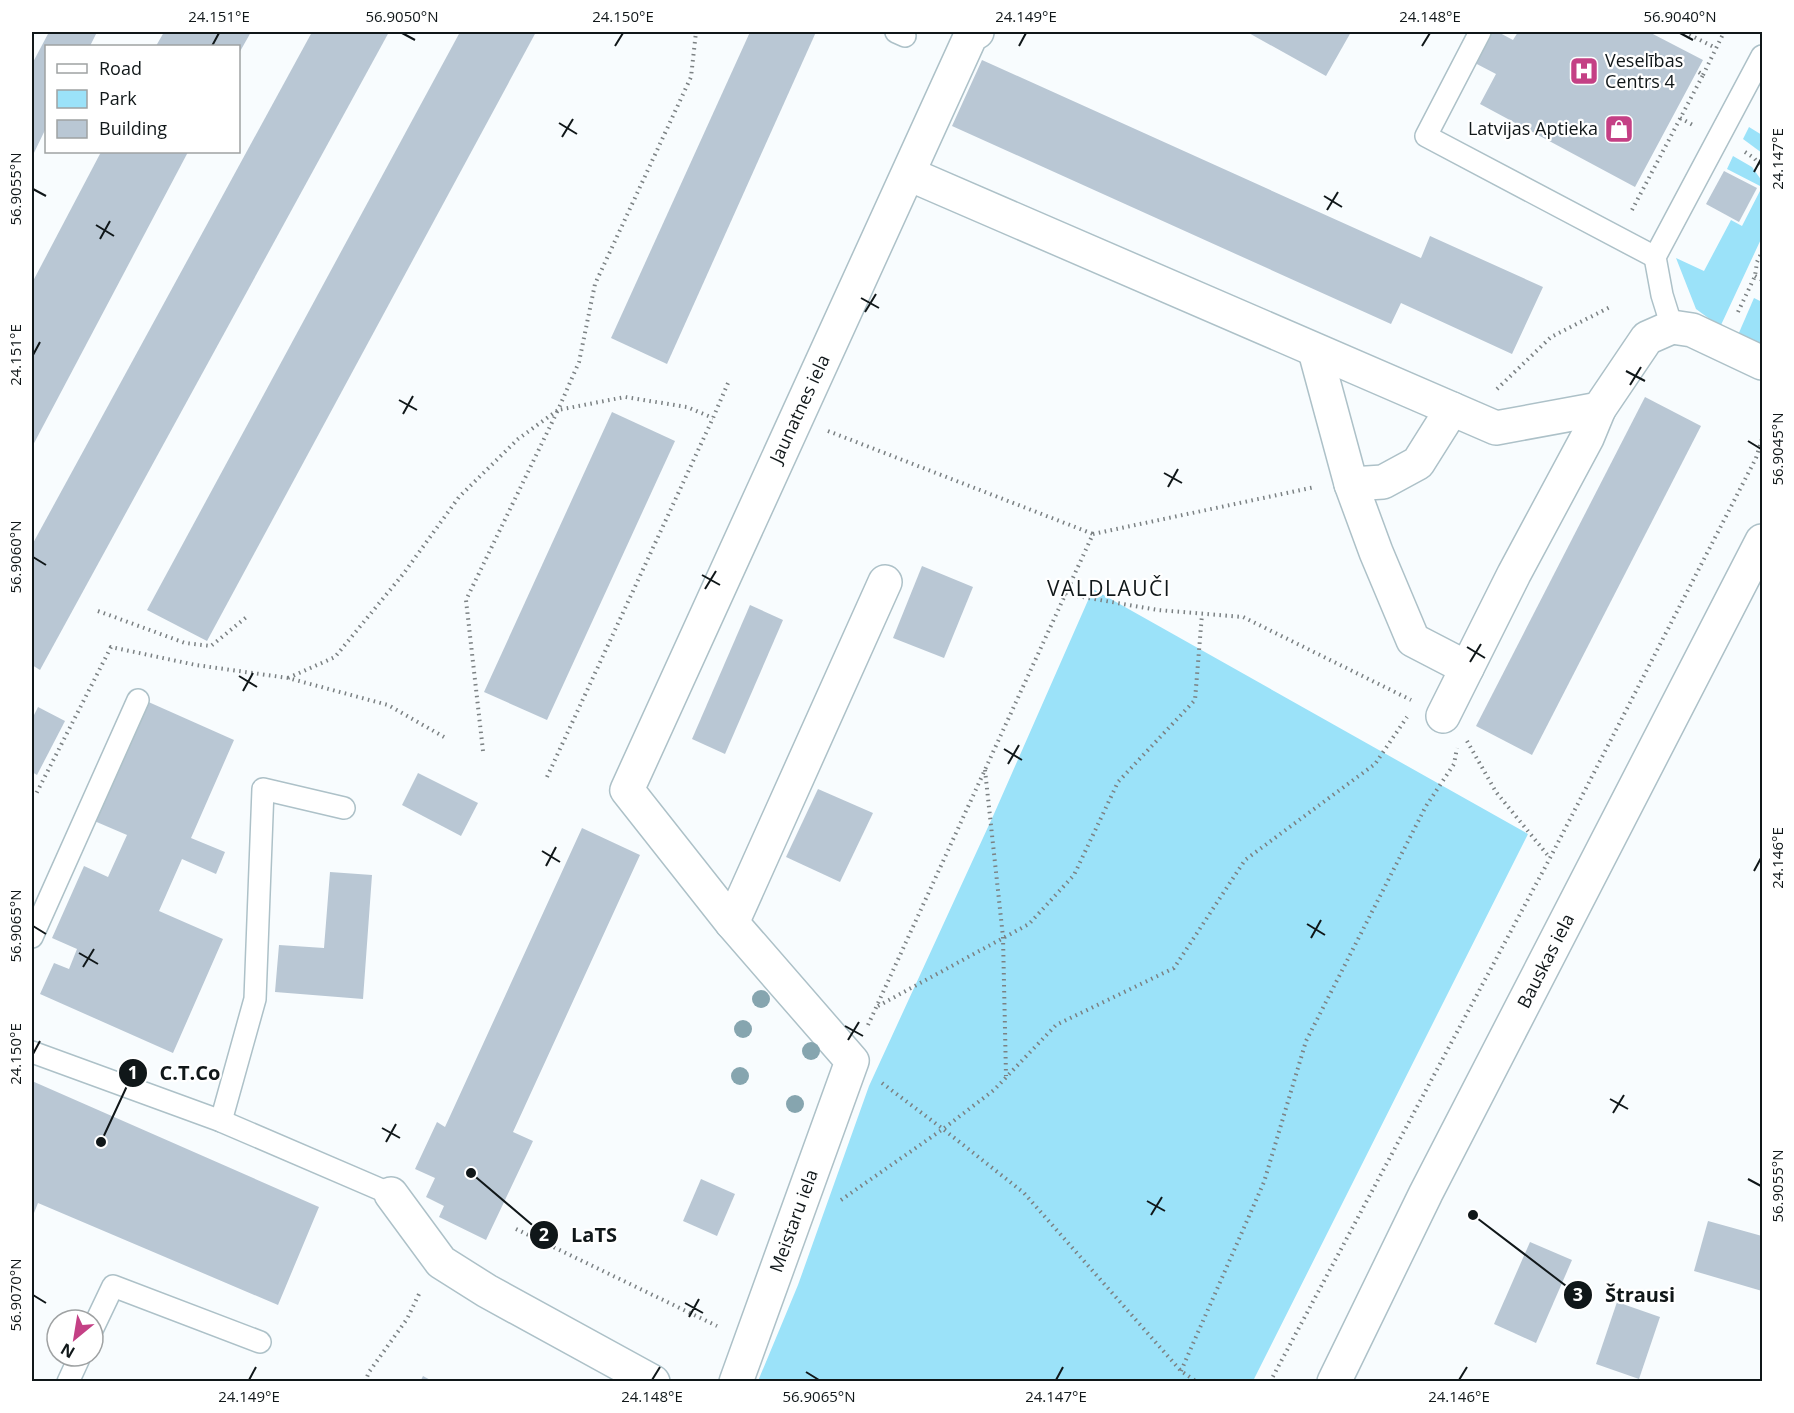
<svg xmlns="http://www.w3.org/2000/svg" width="1794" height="1413" viewBox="0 0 1794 1413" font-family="'Open Sans',sans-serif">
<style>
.green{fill:#9be2f9}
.building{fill:#b9c7d4}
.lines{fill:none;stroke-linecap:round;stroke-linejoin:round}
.service-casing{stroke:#adc1c8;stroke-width:24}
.minor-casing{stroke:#adc1c8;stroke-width:36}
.secondary-casing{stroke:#adc1c8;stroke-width:36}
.path{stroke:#7b8183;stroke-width:4;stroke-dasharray:1.5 4.5;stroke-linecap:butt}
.service{stroke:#fff;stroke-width:21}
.minor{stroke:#fff;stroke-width:33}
.secondary{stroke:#fff;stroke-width:33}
.tree{fill:#86a5af}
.ticks{fill:none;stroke:#101719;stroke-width:2}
.labels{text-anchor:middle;stroke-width:4.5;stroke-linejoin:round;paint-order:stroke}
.poi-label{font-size:18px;fill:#101719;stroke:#fff;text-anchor:start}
.street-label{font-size:18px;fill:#101719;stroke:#fff}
.quarter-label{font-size:21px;letter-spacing:1.5px;fill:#101719;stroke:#fff}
.leader{fill:none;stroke:#101719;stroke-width:2}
.callout-dot{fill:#101719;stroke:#fff;stroke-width:2}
.mark-label{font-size:18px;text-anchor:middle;font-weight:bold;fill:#fff}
.callout-label{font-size:20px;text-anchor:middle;font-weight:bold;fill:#101719;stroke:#fff;stroke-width:4.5;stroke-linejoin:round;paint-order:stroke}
.neatline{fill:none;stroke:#101719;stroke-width:2}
.ticks-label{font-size:15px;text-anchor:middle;fill:#101719}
</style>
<rect width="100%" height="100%" fill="#f8fcfe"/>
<g class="green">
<polygon points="1749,127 1762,135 1762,153 1743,139"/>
<polygon points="1733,156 1752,167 1762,181 1762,237 1721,325 1711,320 1696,309 1676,258 1704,271 1731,220 1742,226 1762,187 1727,169"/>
<polygon points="1754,298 1762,302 1762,346 1738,335"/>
<polygon points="1093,589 1528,834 1253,1381 758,1381 798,1285 869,1086 994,814"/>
</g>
<g class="building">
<polygon points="49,32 97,32 90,46 46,46 46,128 32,157 32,64"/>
<polygon points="164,32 251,32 238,55 238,46 156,46"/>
<polygon points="312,32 389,32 40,670 32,665 32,545"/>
<polygon points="460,32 536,32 207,641 147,610"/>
<polygon points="750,32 816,32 667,364 611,338"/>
<polygon points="1247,32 1351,32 1326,76"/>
<polygon points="1489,32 1498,32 1513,40 1518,32 1649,32 1703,60 1635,187 1480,104 1496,74 1473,62"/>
<polygon points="982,60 1421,258 1430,236 1543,287 1512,354 1401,303 1391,324 952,126"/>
<polygon points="101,152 188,152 32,447 32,283"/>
<polygon points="1724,171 1757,188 1739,222 1706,204"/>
<polygon points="1645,397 1701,426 1532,755 1476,726"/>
<polygon points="612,412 675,441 547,720 484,692"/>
<polygon points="922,566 973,587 944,658 893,638"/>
<polygon points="750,605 783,620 725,754 692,739"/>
<polygon points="144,700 234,740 191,838 225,852 216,874 182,859 159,911 223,939 173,1053 40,994 54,963 69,969 77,949 52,938 84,866 108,877 127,835 92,820"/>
<polygon points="38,707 65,721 37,775 32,772 32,719"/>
<polygon points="418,773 478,803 461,836 402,805"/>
<polygon points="818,789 873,813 840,882 786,857"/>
<polygon points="582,828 640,855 513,1132 533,1141 486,1240 439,1217 444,1206 426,1197 435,1178 415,1169 437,1122 445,1127"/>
<polygon points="330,872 372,875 363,999 275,992 279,945 324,948"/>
<polygon points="32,1081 319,1207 278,1305 38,1203 32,1218"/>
<polygon points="701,1179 735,1194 717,1236 683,1221"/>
<polygon points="1708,1221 1762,1236 1762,1291 1694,1271"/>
<polygon points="1530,1242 1572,1260 1536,1343 1494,1324"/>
<polygon points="1617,1302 1660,1317 1639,1379 1596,1364"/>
<polygon points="423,1376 434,1382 420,1382"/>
</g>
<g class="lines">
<g class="service-casing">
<g id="service">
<polyline points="896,32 905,36"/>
<polyline points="1480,32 1426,136 1655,257"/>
<polyline points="1672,327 1662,295 1655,257 1762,56"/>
<polyline points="32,937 138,700"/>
<polyline points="32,1052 221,1121 391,1194"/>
<polyline points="221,1121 255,999 263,789 344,808"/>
<polyline points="93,1328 113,1286 260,1342"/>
<polyline points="68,1382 80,1356"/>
</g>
</g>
<g class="minor-casing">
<g id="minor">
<polyline points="909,174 1496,428 1599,409 1647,338 1672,327 1692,330 1762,363"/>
<polyline points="1315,351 1351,484 1376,552 1413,640 1467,668"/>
<polyline points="1351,484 1383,482 1418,463 1452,409"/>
<polyline points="1443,716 1514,574 1587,438 1599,409"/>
<polyline points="732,923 885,582"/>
<polyline points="391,1194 441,1262 487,1291 653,1382"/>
<polyline points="736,1382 852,1061 732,923 627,790 971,35 977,32"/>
</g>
</g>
<g class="secondary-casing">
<polyline id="secondary" points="1334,1382 1426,1193 1762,541"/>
</g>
<g class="path">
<polyline points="1684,32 1716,48"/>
<polyline points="1703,75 1724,32"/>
<polyline points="1680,118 1693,125"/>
<polyline points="1745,152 1754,158 1762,167"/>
<polyline points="1632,210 1703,75 1697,71"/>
<polyline points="1755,276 1762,280"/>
<polyline points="1738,312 1755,276 1757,262 1762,252"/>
<polyline points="1497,389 1551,337 1612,306"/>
<polyline points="828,431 1093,534"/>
<polyline points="1065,594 1158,610 1243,617 1411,700"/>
<polyline points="98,611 185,643 211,646 249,615"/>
<polyline points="288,678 335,657 404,573 459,497 518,439 558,410 579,362 595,284 691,77 696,32"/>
<polyline points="1467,741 1496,792 1550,858"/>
<polyline points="483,751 466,600 558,410 625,397 687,407 713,418"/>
<polyline points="985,770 1003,937 1006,1076"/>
<polyline points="547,777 713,418 728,383"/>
<polyline points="32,792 36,794 111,647 196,665 288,678 388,705 444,737"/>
<polyline points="878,1006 1029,924 1074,875 1118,782 1195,700 1202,614"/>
<polyline points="868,1025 1093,534 1315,487"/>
<polyline points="882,1083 943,1129 1024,1193 1181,1371 1197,1382"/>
<polyline points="841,1200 943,1129 994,1090 1056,1025 1174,968 1245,860 1375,764 1407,717"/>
<polyline points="516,1229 717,1326"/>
<polyline points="1181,1371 1264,1182 1306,1041 1426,806 1454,764 1457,748"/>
<polyline points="365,1382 369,1372 407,1319 420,1292"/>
<polyline points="1270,1382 1550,858 1756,458 1762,439"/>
</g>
<use href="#service" class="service"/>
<use href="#minor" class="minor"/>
<use href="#secondary" class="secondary"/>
</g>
<g class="tree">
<circle cx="761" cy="999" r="9"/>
<circle cx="743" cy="1029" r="9"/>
<circle cx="811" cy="1051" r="9"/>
<circle cx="740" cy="1076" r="9"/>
<circle cx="795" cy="1104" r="9"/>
</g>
<path class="ticks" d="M402,33l13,7M1680,33l13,7M212,46l7,-13M615,46l8,-13M1019,46l7,-13M1422,46l8,-13M559,123l18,11M562,137l11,-18M1754,172l7,-13M33,189l13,7M1324,196l18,11M1327,210l11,-18M96,225l18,11M100,239l10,-18M861,298l18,10M865,312l11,-18M33,355l7,-13M1626,371l19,10M1630,385l11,-18M399,400l18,10M403,414l10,-18M1748,441l13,8M1164,473l18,10M1168,487l10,-18M33,557l13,8M702,575l18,10M705,589l11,-18M1467,647l18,11M1470,662l11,-18M239,676l18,11M243,691l10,-18M1004,749l18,11M1008,764l11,-19M542,851l18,11M546,866l10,-19M1754,871l7,-13M1307,924l18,11M33,926l13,8M1311,938l10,-18M79,953l19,11M83,967l11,-18M845,1026l18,10M848,1040l11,-18M33,1054l7,-13M1610,1099l18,10M1613,1113l11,-18M382,1128l18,10M386,1142l10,-18M1748,1179l13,7M1147,1201l18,10M1151,1215l11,-18M33,1295l13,8M685,1303l18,10M689,1317l10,-18M806,1372l13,8M249,1380l7,-13M652,1380l8,-13M1056,1380l7,-13M1459,1380l8,-13"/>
<defs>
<g id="hospital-square" transform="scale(1.5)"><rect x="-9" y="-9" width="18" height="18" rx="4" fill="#c44085" stroke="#fff"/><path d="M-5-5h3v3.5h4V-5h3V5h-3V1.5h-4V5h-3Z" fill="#fff"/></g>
<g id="shop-square" transform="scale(1.5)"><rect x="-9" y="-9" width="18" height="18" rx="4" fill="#c44085" stroke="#fff"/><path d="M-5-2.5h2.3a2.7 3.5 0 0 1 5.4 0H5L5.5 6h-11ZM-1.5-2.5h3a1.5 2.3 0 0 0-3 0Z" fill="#fff"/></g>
</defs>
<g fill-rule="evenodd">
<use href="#hospital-square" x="1584" y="71"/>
<use href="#shop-square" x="1619" y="129"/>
</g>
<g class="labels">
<g class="poi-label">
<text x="1605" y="67">Veselības<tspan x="1605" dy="21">Centrs 4</tspan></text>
<text x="1598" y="135" text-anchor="end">Latvijas Aptieka</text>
</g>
<g class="street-label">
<text transform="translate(800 409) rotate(-65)" y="6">Jaunatnes iela</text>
<text transform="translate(1546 961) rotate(-63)" y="6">Bauskas iela</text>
<text transform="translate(794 1221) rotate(-70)" y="6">Meistaru iela</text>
</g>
<g class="quarter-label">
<text x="1109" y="596">VALDLAUČI</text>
</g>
</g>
<path class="leader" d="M101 1142L133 1073M471 1173L544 1235M1473 1215L1578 1295"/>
<g class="callout-dot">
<circle cx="101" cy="1142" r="6"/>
<circle cx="471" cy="1173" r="6"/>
<circle cx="1473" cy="1215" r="6"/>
<circle cx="133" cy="1073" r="15"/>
<circle cx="544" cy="1235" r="15"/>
<circle cx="1578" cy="1295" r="15"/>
</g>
<g class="mark-label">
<text x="133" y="1079">1</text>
<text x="544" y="1241">2</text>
<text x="1578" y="1301">3</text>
</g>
<g class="callout-label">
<text x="190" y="1080">C.T.Co</text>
<text x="594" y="1242">LaTS</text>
<text x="1640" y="1302">Štrausi</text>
</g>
<rect width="1794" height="1413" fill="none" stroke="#ffffff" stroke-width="66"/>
<rect x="45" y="45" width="195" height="108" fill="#ffffff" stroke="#9fa2a3" stroke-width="1.5"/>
<rect x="57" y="64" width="30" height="9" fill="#ffffff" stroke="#9fa2a3" stroke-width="1.5"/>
<text x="99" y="75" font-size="18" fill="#101719">Road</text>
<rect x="57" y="90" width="30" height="18" fill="#9be2f9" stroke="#9fa2a3" stroke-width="1.5"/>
<text x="99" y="105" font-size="18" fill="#101719">Park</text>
<rect x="57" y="120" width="30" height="18" fill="#b9c7d4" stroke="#9fa2a3" stroke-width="1.5"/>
<text x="99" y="135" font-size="18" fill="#101719">Building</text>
<g transform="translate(75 1338) rotate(210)"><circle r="28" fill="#ffffff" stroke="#9fa2a3" stroke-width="1.5"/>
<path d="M0-4.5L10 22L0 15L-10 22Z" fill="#c44085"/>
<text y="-9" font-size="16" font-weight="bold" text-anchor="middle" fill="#101719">N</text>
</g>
<rect x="33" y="33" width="1728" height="1347" class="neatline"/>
<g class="ticks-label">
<text x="219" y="22">24.151°E</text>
<text x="402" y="22">56.9050°N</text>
<text x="623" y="22">24.150°E</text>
<text x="1026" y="22">24.149°E</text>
<text x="1430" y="22">24.148°E</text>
<text x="1680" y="22">56.9040°N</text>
<text transform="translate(1778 159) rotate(-90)" y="5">24.147°E</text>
<text transform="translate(16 189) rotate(-90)" y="5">56.9055°N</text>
<text transform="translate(16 355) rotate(-90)" y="5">24.151°E</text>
<text transform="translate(1778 449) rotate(-90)" y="5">56.9045°N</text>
<text transform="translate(16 557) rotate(-90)" y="5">56.9060°N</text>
<text transform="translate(1778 858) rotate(-90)" y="5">24.146°E</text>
<text transform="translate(16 926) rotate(-90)" y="5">56.9065°N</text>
<text transform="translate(16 1054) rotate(-90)" y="5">24.150°E</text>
<text transform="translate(1778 1186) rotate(-90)" y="5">56.9055°N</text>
<text transform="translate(16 1295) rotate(-90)" y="5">56.9070°N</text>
<text x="249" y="1402">24.149°E</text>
<text x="652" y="1402">24.148°E</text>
<text x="819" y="1402">56.9065°N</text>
<text x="1056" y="1402">24.147°E</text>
<text x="1459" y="1402">24.146°E</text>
</g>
</svg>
